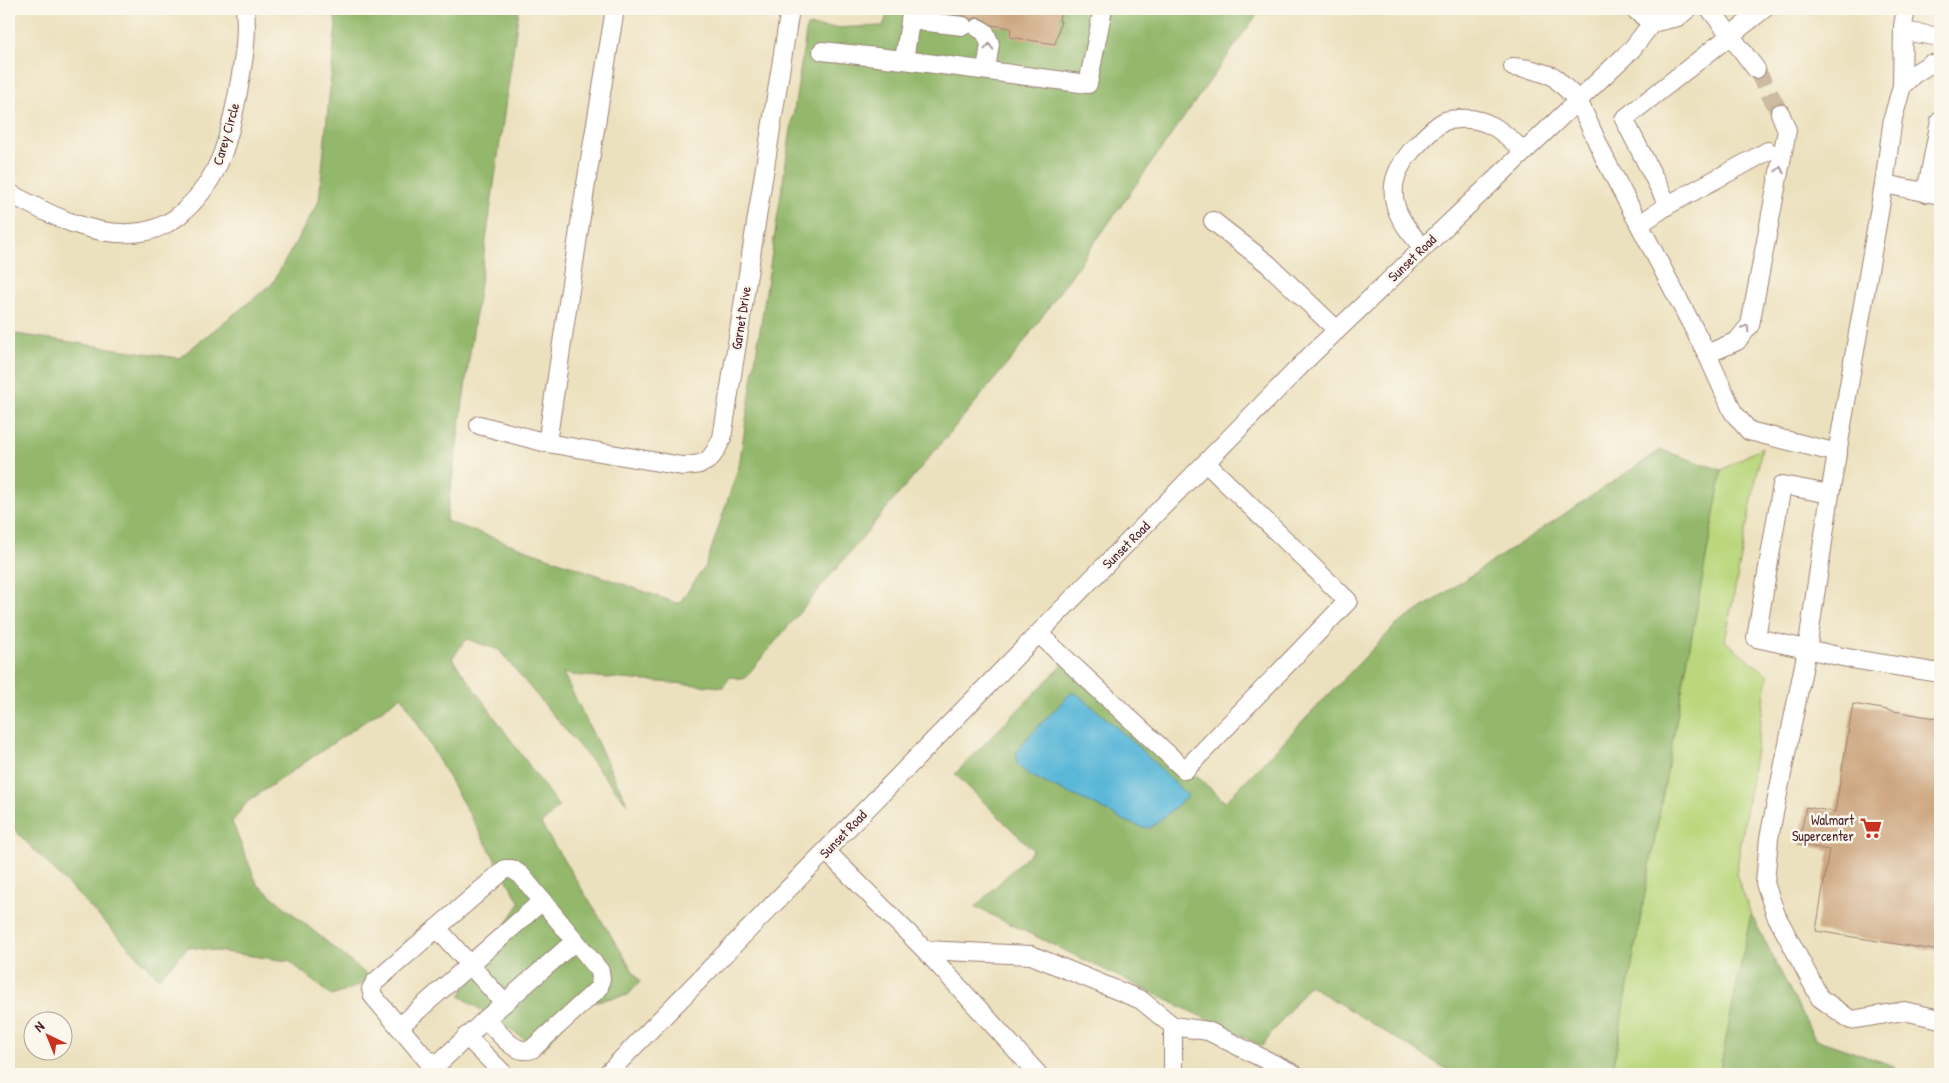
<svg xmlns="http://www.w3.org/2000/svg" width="1949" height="1083" viewBox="0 0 1949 1083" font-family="'Patrick Hand',sans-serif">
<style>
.green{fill:#bad77d;stroke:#827b54}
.forest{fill:#93b86c;stroke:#6e6c4c}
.water{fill:#5ab7d8;stroke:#526b82}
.building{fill:#cda781}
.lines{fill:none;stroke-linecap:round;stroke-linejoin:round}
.minor-tunnel{stroke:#ccbaa1;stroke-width:18;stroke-dasharray:18 9;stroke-linecap:butt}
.minor-casing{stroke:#9b8074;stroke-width:20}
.minor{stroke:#fff;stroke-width:18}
.oneway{stroke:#ae9aa0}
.labels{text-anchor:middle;stroke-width:5;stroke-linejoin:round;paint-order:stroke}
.street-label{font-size:14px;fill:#4a1f2b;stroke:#fbf7ec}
.poi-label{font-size:14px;fill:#4a1f2b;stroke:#fbf7ec;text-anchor:end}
</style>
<rect width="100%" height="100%" fill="#fbf7ec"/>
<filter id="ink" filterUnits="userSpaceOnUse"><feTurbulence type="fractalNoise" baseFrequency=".02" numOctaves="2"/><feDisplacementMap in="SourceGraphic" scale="10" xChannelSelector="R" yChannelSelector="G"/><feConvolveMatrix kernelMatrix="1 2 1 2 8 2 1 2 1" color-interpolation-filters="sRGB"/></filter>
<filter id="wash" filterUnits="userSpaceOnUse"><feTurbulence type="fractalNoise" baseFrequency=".0096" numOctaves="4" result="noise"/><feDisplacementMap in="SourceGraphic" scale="20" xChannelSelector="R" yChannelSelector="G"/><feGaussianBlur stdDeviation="1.12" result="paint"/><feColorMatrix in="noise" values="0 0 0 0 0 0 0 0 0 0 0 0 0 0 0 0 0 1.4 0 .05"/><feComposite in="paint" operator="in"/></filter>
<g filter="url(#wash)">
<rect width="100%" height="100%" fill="#ece1be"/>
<polygon class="green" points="1762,447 1725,641 1768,675 1736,874 1751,914 1719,1074 1612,1074 1722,470"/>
<g class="forest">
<polygon points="334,9 519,9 446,521 679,604 706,565 739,466 807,26 828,28 883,26 889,9 1261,9 1014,356 744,679 730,677 723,687 572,675 563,673 628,805 499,650 467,639 452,658 559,807 541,824 640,982 628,995 580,1004 542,1051 460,996 520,903 402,696 247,802 232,822 257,884 373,980 332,996 288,960 288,961 188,947 159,978 9,824 9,330 16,334 179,358 272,284 319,201 336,25"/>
<polygon points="1661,450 1722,470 1612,1074 1451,1074 1451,1072 1309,985 1262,1046 975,907 1033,850 955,774 1069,658 1225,802 1395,626"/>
<polygon points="1751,914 1815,1039 1894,1066 1894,1074 1719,1074"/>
</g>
<path class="water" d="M1071,693h4l6,4 50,43 57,56 -36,31c-6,2 -12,0 -19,-3 -13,-4 -25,-13 -38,-19 -18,-9 -67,-26 -78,-41v-13l12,-15z"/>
<g id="blocks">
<g class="building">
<polygon points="943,9 1061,9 1059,21 1061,21 1055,44 1010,37 1011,28 992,25 978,17 971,20 964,15 942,13"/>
<polygon points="1853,704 1940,719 1940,951 1816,931 1829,850 1799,844 1806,807 1835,812"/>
</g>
</g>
</g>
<g filter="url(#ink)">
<use href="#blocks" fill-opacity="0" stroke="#9b8074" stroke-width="1"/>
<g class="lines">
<polyline class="minor-tunnel" points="1756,69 1780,113"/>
<g class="minor-casing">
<g id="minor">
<polyline points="912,9 904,60 1088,84 1103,9"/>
<polyline points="1634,9 1652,23"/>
<polyline points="1710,9 1756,69"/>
<polyline points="910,20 963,26"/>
<polyline points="1652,23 1678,17 1688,9"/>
<polyline points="978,28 985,32 990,44 986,70"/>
<polyline points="1903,31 1940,37"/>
<polyline points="822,51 904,60"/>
<polyline points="1513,67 1530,69 1553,76 1578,100 1605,159 1707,354 1733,412 1749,431 1838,453"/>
<polyline points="1902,86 1903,26 1906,9"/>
<polyline points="1884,184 1893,118 1902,86 1914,74 1930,64 1940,66"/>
<path d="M9,193c39,21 86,46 132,39 16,-2 33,-11 44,-22 36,-33 44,-72 53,-118 5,-28 10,-55 7,-83"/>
<polyline points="1926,193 1940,121"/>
<polyline points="1940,195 1884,184 1830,494 1807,650 1769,838 1765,883 1776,915 1820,998 1851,1020 1904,1011 1940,1019"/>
<polyline points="1668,205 1624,119 1764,9"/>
<polyline points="1213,221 1268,264 1337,330"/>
<polyline points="1640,224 1668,205 1768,151"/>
<path d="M1423,248c-11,-13 -25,-29 -28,-45 -5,-22 4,-37 17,-53 10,-10 19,-21 31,-28 5,-3 10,-2 15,-3 29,-3 47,14 66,33"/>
<polyline points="1707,354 1737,341 1750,325 1787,130 1780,113"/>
<path d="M479,425l68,18 135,23c26,-1 29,-5 40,-28l68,-429"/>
<polyline points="547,443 585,190 615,9"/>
<polyline points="1830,494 1782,485 1756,638 1852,659 1940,673"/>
<polyline points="1039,634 1185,770 1348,601 1206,463"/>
<polyline points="826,851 925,950 1038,1074"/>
<path d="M505,869h7l9,6 79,96 1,7 -2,10 -67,61c-18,7 -34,-18 -46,-30l-45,42 -5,1 -9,-2 -54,-64 -2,-7 4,-7z"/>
<polyline points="437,928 504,1003"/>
<polyline points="925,950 1031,955 1141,1000 1173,1026 1173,1074"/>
<polyline points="486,1019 575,941"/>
<polyline points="1173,1026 1208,1031 1294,1074"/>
<polyline points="399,1027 542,901"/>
<polyline points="466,1036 504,1074"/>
<polyline points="607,1074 1312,354 1632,49 1652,23 1656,9"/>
</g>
</g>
<use href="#minor" class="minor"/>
</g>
<defs><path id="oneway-chevron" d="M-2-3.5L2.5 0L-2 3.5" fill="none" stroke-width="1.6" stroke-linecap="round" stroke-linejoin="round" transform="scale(1.25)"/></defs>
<g class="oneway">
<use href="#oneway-chevron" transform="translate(989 47) rotate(-89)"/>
<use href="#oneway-chevron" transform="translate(1780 170) rotate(-79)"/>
<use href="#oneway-chevron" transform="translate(1746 328) rotate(-58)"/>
</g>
</g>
<defs>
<g id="supermarket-bare" transform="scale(1.725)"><path d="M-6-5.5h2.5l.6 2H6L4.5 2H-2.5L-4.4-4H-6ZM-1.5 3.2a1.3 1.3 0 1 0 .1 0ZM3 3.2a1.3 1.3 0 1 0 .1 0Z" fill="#c8321e" stroke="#fbf7ec" stroke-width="2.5" paint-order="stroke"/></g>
</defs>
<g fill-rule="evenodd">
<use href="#supermarket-bare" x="1871" y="828"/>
</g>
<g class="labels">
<g class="street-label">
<text transform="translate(226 134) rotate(-74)" y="5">Carey Circle</text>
<text transform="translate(1412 258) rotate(-44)" y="5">Sunset Road</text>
<text transform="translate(741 318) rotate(-81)" y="5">Garnet Drive</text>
<text transform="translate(1126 545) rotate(-45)" y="5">Sunset Road</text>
<text transform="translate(843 834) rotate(-46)" y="5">Sunset Road</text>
</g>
<g class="poi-label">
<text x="1854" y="825">Walmart<tspan x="1854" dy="16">Supercenter</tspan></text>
</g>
</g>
<rect width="1949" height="1083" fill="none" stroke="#fbf7ec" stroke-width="30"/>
<g transform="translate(48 1036) rotate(317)"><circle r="24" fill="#fbf7ec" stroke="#b4a19f"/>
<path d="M0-4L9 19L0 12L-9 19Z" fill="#c8321e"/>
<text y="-8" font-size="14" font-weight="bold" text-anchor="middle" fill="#4a1f2b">N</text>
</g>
</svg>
